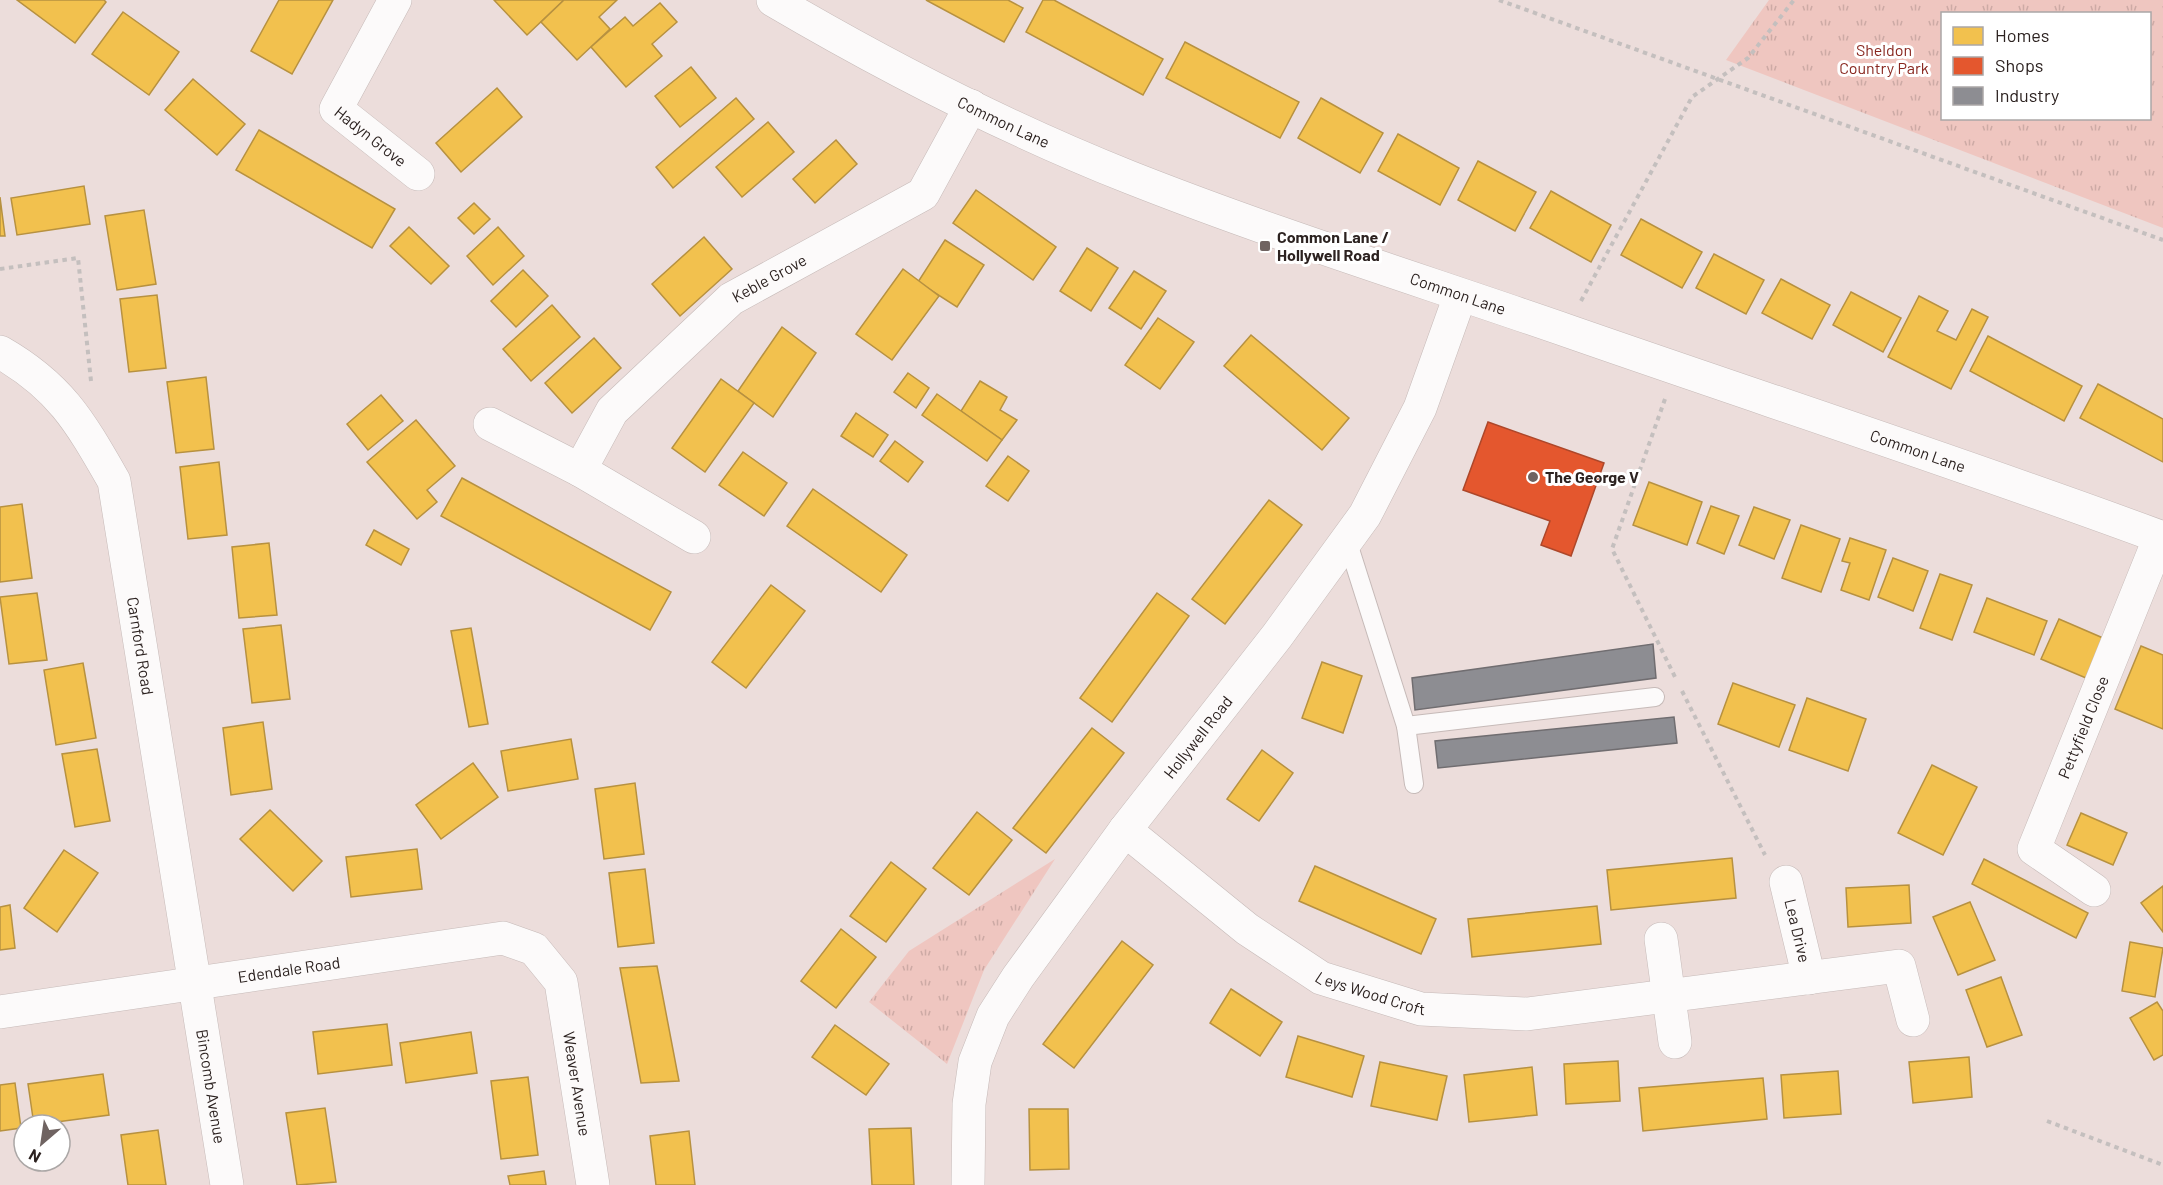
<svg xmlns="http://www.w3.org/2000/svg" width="2163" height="1185" viewBox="0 0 2163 1185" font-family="Barlow,sans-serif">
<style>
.grass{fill:url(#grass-tufts);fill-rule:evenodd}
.homes{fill:#f2c14e;stroke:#b79140;stroke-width:1.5}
.shops{fill:#e4572e;stroke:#ad472a;stroke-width:1.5}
.industry{fill:#8d8d92;stroke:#706d70;stroke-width:1.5}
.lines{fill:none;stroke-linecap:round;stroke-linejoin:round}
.lane-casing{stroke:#c6bab8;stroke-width:20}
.street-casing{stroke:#c6bab8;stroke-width:34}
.path{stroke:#c4bfbe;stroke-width:4;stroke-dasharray:4.5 4.5;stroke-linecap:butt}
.lane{stroke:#fcfafa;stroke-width:18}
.street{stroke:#fcfafa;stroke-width:33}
.poi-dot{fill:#6f6361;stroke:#fff;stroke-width:2}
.labels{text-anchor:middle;stroke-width:6;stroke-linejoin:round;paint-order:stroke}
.park-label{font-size:16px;fill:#88271f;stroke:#fff}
.street-label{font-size:16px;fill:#2c2220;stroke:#fff}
.poi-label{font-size:16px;font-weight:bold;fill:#2c2220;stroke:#fff;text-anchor:start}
</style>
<defs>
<pattern id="grass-tufts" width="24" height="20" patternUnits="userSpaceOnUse" patternTransform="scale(1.5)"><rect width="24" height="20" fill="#efc6c0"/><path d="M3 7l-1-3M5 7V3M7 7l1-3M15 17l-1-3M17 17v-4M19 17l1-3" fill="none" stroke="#cdaaa5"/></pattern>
</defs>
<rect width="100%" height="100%" fill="#ecdddb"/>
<g class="grass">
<path d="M1769,0h394v228l-437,-168zM1942,14h208v104h-208z"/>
<polygon points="1055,859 984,970 947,1064 869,1002 909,951"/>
</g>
<g class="homes">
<polygon points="17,0 104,0 106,2 75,43"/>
<polygon points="279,0 333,0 292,74 251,51"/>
<polygon points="494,0 564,0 527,35"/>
<polygon points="564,0 617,0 599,17 610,29 577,60 541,22"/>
<polygon points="926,0 1008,0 1023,8 1004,42"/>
<polygon points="1043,0 1054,0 1163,59 1143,95 1026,32"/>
<polygon points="660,3 677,22 652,44 662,56 626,87 591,47 625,17 633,26"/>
<polygon points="123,12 179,52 149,95 92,54"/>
<polygon points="1185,42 1299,102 1280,138 1166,78"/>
<polygon points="691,67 716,98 680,127 655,96"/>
<polygon points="193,79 245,124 217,155 165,110"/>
<polygon points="497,88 522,117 461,172 436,143"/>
<polygon points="736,98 754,119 673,188 656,167"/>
<polygon points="1321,98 1383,133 1360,173 1298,138"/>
<polygon points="768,122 794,152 742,197 716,167"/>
<polygon points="259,130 395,209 372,248 236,170"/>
<polygon points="1398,134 1459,168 1440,205 1378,171"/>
<polygon points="836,140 857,164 815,203 793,179"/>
<polygon points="1478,161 1536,192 1515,231 1458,200"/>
<polygon points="84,186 90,224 17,235 11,198"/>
<polygon points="976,190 1056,247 1033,280 953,223"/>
<polygon points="1551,191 1611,225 1591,262 1530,228"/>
<polygon points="0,197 5,236 0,236"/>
<polygon points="474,203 490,219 474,234 458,218"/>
<polygon points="144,210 156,284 117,290 105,216"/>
<polygon points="1641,219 1702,252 1682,288 1621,255"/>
<polygon points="409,227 449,266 431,284 390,246"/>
<polygon points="498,227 524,256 493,285 467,256"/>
<polygon points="704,237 732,269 680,316 652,284"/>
<polygon points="945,240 984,265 957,307 918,282"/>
<polygon points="1087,248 1118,268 1091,311 1060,291"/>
<polygon points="1714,254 1764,280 1746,314 1696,288"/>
<polygon points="903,269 939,296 892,360 856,334"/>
<polygon points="523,270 548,296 516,327 491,301"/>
<polygon points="1134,271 1166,291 1141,329 1109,308"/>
<polygon points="1781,279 1830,305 1812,339 1762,313"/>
<polygon points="1851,292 1901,318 1883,352 1833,325"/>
<polygon points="157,295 166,368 129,372 120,299"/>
<polygon points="1919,296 1948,311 1937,331 1956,340 1972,309 1988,317 1951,389 1888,357"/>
<polygon points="552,305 580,337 531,381 503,349"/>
<polygon points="1158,318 1194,342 1160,389 1125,365"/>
<polygon points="782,327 816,353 773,417 738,391"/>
<polygon points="1251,335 1349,418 1322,450 1224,366"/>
<polygon points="1988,336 2082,386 2064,421 1970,371"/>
<polygon points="594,338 621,368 572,413 545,383"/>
<polygon points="908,373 929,388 916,408 894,392"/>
<polygon points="206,377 214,449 176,453 167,382"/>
<polygon points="721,379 754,403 705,472 672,448"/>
<polygon points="980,381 1007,397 1000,410 1017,420 1002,440 961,411"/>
<polygon points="2098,384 2163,419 2163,462 2080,418"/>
<polygon points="937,394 1002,440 987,461 922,415"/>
<polygon points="381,395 403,421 368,450 347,424"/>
<polygon points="856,413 888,435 873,457 841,436"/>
<polygon points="416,420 455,466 427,490 437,502 417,519 367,462"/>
<polygon points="895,441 923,462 908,482 880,461"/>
<polygon points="743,452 787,483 764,516 719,485"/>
<polygon points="1008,456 1029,471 1008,501 986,486"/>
<polygon points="219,462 227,535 188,539 180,467"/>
<polygon points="462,478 671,592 650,630 441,516"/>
<polygon points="1649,482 1702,502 1687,545 1633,525"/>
<polygon points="813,489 907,555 881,592 787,526"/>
<polygon points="1269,500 1302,525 1225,624 1192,599"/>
<polygon points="22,504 32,578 0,582 0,507"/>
<polygon points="1711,506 1739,516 1724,554 1697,543"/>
<polygon points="1754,507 1790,520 1774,559 1739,545"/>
<polygon points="1801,525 1840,539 1821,592 1782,578"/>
<polygon points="374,530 409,549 401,565 366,545"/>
<polygon points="1850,538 1886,550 1869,600 1841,590 1850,563 1842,561"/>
<polygon points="269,543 277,615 239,618 232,547"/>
<polygon points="1893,558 1928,571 1913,611 1878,597"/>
<polygon points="1940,574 1972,585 1952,640 1920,628"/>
<polygon points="771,585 805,611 746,688 712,662"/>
<polygon points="37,593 47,660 9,664 0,597"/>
<polygon points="1157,593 1189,616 1112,722 1080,698"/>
<polygon points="1987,598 2047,621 2034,655 1974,632"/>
<polygon points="2059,619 2103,638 2086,678 2041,659"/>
<polygon points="281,625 290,699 252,703 243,629"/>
<polygon points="471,628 488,724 469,727 451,631"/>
<polygon points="2141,646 2163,655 2163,729 2115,709"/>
<polygon points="1322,662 1362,676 1343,733 1302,718"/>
<polygon points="83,663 96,738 56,745 44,670"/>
<polygon points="1733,683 1795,705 1779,747 1718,724"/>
<polygon points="1807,698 1866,719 1848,771 1789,750"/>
<polygon points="263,722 272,789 231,795 223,728"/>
<polygon points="1092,728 1124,753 1046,853 1013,828"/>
<polygon points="571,739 578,779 508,791 501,751"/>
<polygon points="97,749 110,821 75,827 62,754"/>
<polygon points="1262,750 1293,773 1259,821 1227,799"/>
<polygon points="473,763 498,797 441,839 416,805"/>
<polygon points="1932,765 1977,787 1943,855 1898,833"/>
<polygon points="635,783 644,854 604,859 595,789"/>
<polygon points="270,810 322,861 293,891 240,839"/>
<polygon points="977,812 1012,840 969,895 933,868"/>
<polygon points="2081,813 2127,833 2113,865 2067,845"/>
<polygon points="417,849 422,889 351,897 346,857"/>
<polygon points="64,850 98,873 57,932 24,908"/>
<polygon points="1732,858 1736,898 1611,910 1607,870"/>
<polygon points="1984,859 2088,913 2076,938 1972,884"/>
<polygon points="891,862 926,889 886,942 850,916"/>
<polygon points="1315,866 1436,919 1421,954 1299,901"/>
<polygon points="645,869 654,943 618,947 609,873"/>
<polygon points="1909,885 1911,923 1848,927 1846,888"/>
<polygon points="2163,886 2163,932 2141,903"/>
<polygon points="1970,902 1995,960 1958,975 1933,917"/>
<polygon points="10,905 15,948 0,950 0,907"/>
<polygon points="1597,906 1601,944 1472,957 1468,919"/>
<polygon points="841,929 876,957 836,1008 801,981"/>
<polygon points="1122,941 1153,965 1074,1068 1043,1044"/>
<polygon points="2130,942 2163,948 2155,997 2122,991"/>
<polygon points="657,966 679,1081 641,1083 620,968"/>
<polygon points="2001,977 2022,1035 1987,1047 1966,990"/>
<polygon points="1231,989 1282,1022 1260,1056 1210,1023"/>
<polygon points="2157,1002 2163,1011 2163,1055 2154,1060 2130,1018"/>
<polygon points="387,1024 392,1065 318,1074 313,1032"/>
<polygon points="835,1025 889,1064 866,1095 812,1057"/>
<polygon points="471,1032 477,1073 406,1083 400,1043"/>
<polygon points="1298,1036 1364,1056 1352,1097 1286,1077"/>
<polygon points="1969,1057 1972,1097 1913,1103 1909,1062"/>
<polygon points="1618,1061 1620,1101 1566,1104 1564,1064"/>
<polygon points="1380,1062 1447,1076 1437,1120 1371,1106"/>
<polygon points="1532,1067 1537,1115 1469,1122 1464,1075"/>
<polygon points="1838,1071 1841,1114 1784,1118 1781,1075"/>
<polygon points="103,1074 109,1115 34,1125 28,1084"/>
<polygon points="528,1077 538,1155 501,1159 491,1081"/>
<polygon points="1763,1078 1767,1119 1643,1131 1639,1088"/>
<polygon points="15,1083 21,1128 0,1131 0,1085"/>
<polygon points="325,1108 336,1182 297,1185 286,1113"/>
<polygon points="1029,1109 1068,1109 1069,1169 1030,1170"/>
<polygon points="911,1128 914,1185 872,1185 869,1129"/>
<polygon points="158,1130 166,1185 128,1185 121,1135"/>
<polygon points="689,1131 695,1185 656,1185 650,1136"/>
<polygon points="544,1171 546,1185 510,1185 508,1176"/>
</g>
<polygon class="shops" points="1488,422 1604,463 1571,556 1541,545 1550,521 1463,490"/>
<g class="industry">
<polygon points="1653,644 1656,678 1415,710 1412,678"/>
<polygon points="1674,717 1677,743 1438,768 1435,741"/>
</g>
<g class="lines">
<g class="lane-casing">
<g id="lane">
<polyline points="1347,540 1406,726"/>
<polyline points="1414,784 1406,726 1655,697"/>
</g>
</g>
<g class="street-casing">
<g id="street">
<path id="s1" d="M395,0l-59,109 82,65"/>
<path id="s2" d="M773,0c114,67 233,128 356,177 144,57 292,103 439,154 198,69 398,134 595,207"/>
<path id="s3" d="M0,352c61,35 80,70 114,129l113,704"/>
<path id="s4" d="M490,424l90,46 32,-59 119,-112 192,-105 48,-88"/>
<polyline points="580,470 694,537"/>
<path id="s5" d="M1125,830l122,99 74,49 100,31 106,5 372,-48 14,54"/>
<path id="s6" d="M1786,882l23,96"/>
<path id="s7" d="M2094,890l-60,-41 126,-312"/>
<polyline points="1661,939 1675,1042"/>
<path id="s8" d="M0,1012l503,-74 31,11 27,33 32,203"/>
<path id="s9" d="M968,1185l1,-81 6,-42 18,-46 25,-39 107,-147 152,-194 88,-121 55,-107 40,-112"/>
</g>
</g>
<g class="path">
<polyline points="1499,0 2163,240"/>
<polyline points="0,269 78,258 91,381"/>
<polyline points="1581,301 1692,97 1748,58 1794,0"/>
<polyline points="1665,399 1612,549 1676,679"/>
<polyline points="1682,691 1765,855"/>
<polyline points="2047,1121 2163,1165"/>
</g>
<use href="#lane" class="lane"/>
<use href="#street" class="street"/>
</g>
<g class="poi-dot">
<rect x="1259" y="240" width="12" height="12" rx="3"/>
<circle cx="1533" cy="477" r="6"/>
</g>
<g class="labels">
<g class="park-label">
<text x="1884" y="56">Sheldon<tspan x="1884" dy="18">Country Park</tspan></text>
</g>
<g class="street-label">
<text dy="6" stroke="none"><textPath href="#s2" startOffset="261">Common Lane</textPath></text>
<text dy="6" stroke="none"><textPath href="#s1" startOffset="168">Hadyn Grove</textPath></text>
<text dy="6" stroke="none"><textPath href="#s4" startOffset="375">Keble Grove</textPath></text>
<text dy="6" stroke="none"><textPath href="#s2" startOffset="747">Common Lane</textPath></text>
<text dy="6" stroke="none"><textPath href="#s2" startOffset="1233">Common Lane</textPath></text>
<text dy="6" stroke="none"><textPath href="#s3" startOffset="342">Carnford Road</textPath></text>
<text dy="6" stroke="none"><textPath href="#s7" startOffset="204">Pettyfield Close</textPath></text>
<text dy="6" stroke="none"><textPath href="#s9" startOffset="519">Hollywell Road</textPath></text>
<text dy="6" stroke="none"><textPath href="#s6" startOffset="50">Lea Drive</textPath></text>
<text dy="6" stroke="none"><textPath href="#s8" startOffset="292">Edendale Road</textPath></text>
<text dy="6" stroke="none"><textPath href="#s5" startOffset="298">Leys Wood Croft</textPath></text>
<text dy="6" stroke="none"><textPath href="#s8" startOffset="687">Weaver Avenue</textPath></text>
<text dy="6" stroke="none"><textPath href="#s3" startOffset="788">Bincomb Avenue</textPath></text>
</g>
<g class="poi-label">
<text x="1277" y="243">Common Lane /<tspan x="1277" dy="18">Hollywell Road</tspan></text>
<text x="1545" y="483">The George V</text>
</g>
</g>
<rect x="1941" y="12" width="210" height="108" fill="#ffffff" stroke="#aba7a6" stroke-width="1.5"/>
<rect x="1953" y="27" width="30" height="18" fill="#f2c14e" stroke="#aba7a6" stroke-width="1.5"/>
<text x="1995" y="42" font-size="18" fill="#2c2220">Homes</text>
<rect x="1953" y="57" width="30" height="18" fill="#e4572e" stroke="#aba7a6" stroke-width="1.5"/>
<text x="1995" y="72" font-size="18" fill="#2c2220">Shops</text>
<rect x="1953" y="87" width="30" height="18" fill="#8d8d92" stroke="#aba7a6" stroke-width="1.5"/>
<text x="1995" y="102" font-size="18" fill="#2c2220">Industry</text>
<g transform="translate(42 1143) rotate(209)"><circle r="28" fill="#ffffff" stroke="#aba7a6" stroke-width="1.5"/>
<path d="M0-4.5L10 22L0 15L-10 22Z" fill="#6f6361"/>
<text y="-9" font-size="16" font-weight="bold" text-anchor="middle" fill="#2c2220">N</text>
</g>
</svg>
